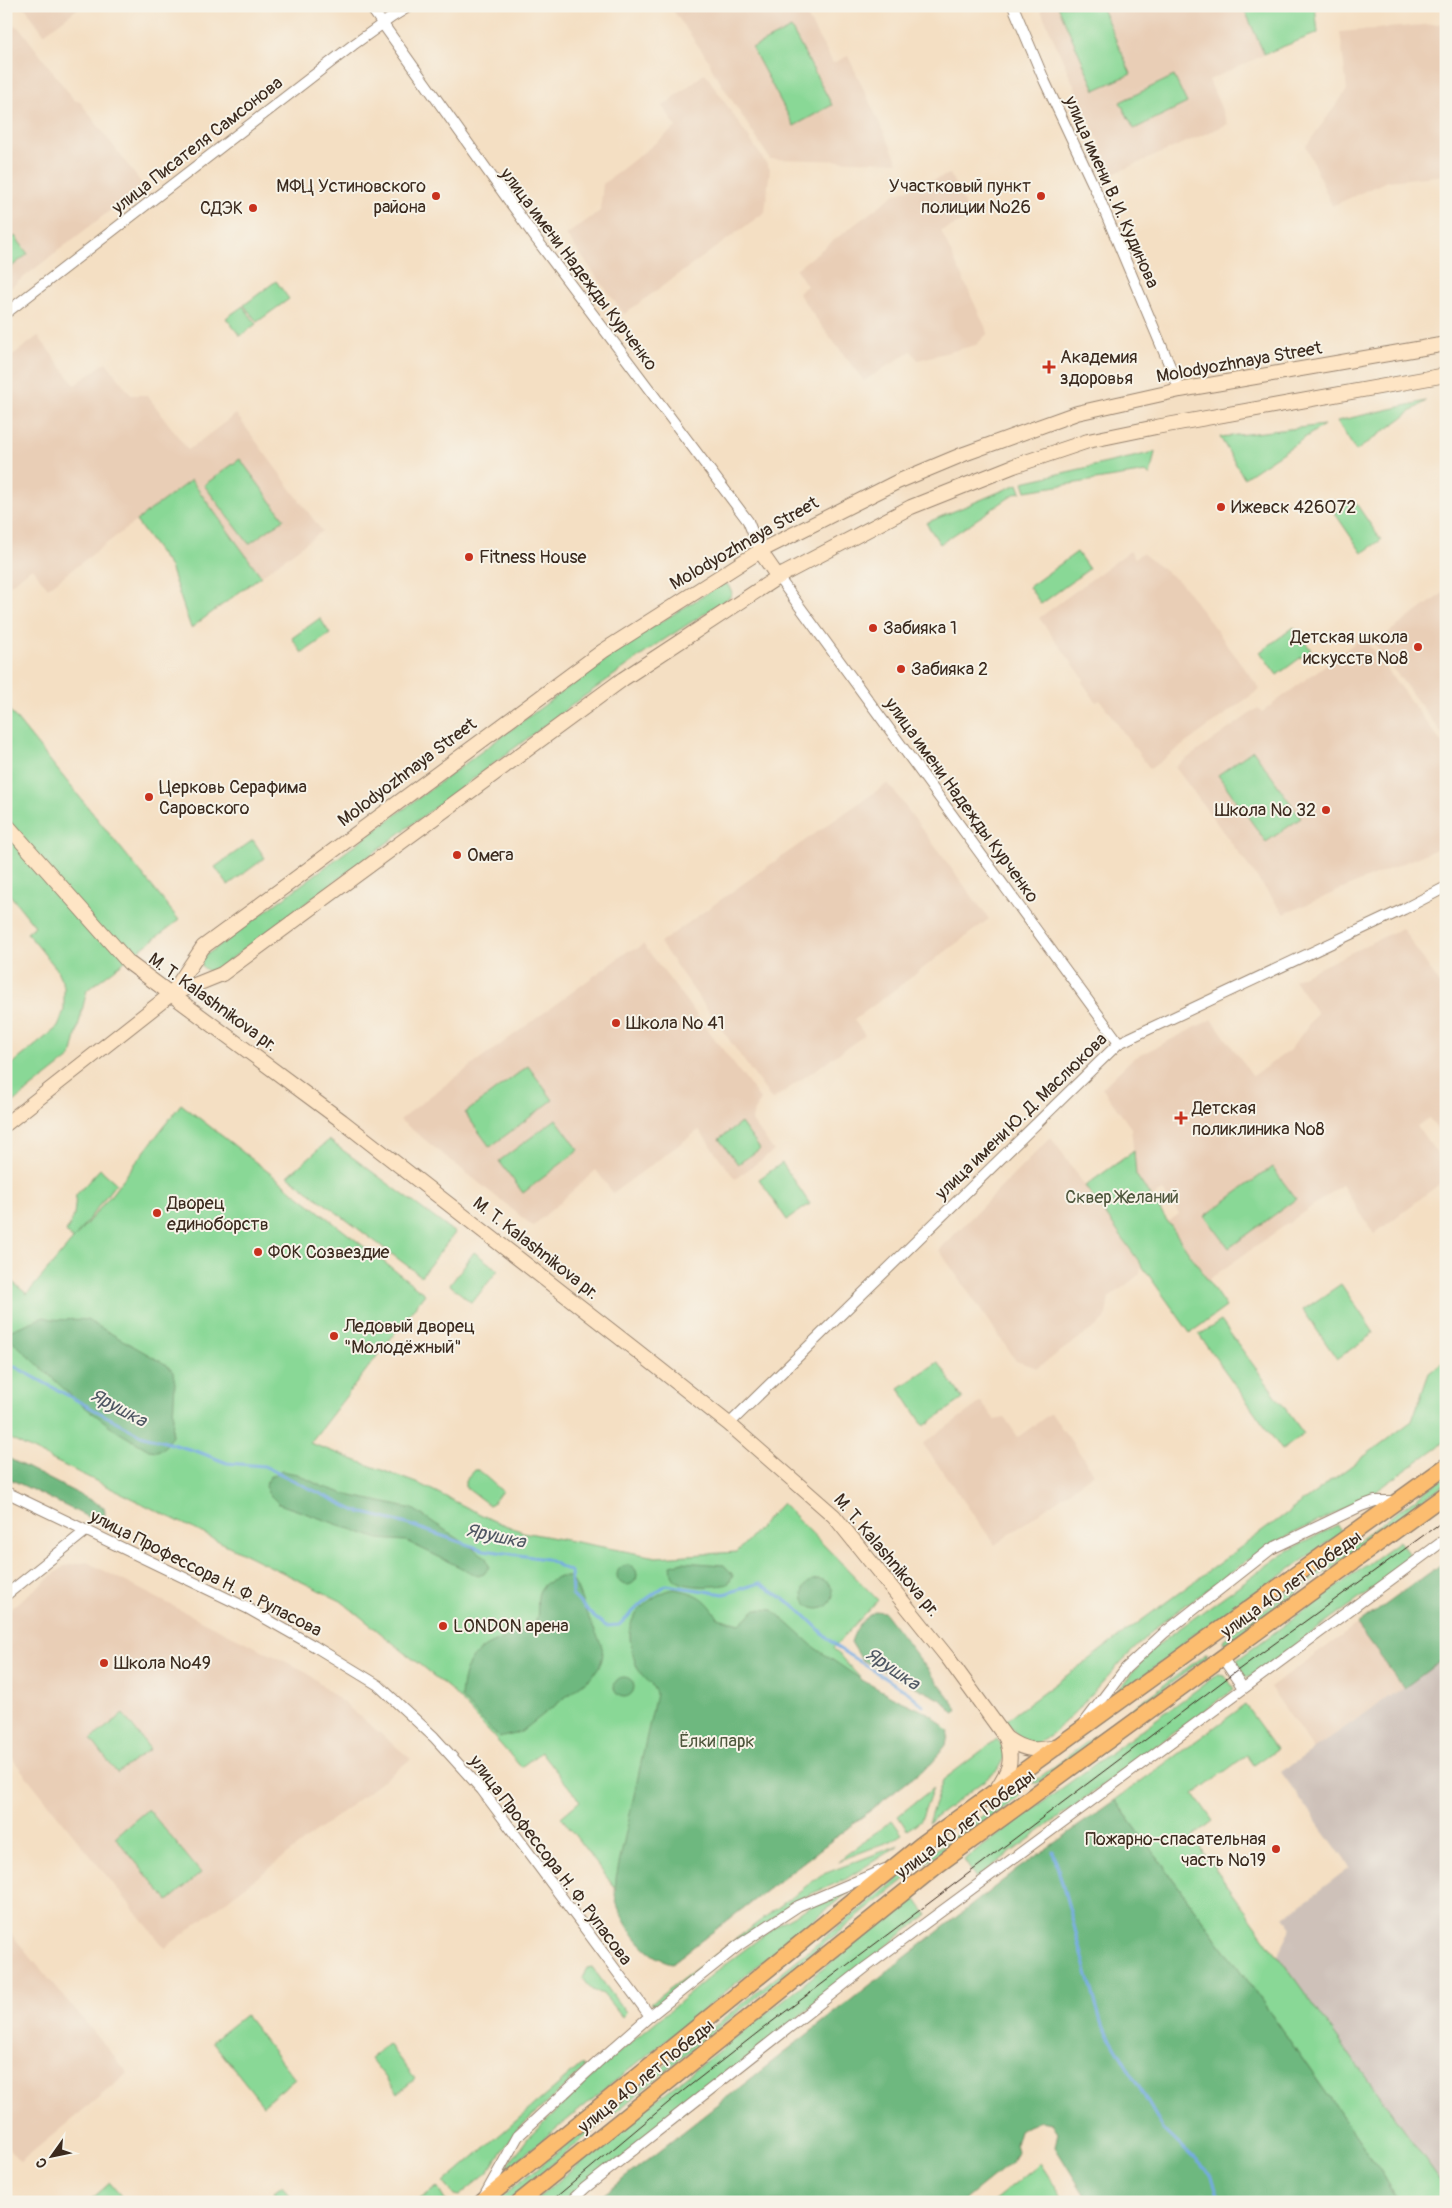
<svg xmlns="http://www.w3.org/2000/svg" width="1452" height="2208" viewBox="0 0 1452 2208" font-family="Pangolin,sans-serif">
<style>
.built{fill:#e9ceb6}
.industrial{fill:#cec1b9}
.green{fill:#89d896;stroke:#62815a}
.forest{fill:#6eb87f;stroke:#54714e}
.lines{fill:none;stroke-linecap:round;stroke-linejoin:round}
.stream{stroke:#75abe3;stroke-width:3}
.street-casing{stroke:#988470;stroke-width:12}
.secondary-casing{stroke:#988470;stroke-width:16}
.primary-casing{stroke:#988470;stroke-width:18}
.street{stroke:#fff;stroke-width:10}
.secondary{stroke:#fee5c5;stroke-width:14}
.primary{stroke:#fcbd6f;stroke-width:15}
.tram{stroke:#3b2a1e;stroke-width:1}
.poi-dot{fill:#c8321e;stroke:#f7f3e8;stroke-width:2}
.labels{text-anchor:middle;stroke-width:4;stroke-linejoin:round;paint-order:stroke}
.street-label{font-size:18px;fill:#3b2a1e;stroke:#f7f3e8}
.poi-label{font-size:18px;fill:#3b2a1e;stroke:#f7f3e8;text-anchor:start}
.park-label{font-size:18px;fill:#4e563c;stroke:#f7f3e8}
.water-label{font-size:19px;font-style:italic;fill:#4f5763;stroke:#f7f3e8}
</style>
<rect width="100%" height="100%" fill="#f7f3e8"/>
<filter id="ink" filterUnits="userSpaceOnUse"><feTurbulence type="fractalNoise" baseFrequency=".02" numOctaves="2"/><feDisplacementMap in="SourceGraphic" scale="10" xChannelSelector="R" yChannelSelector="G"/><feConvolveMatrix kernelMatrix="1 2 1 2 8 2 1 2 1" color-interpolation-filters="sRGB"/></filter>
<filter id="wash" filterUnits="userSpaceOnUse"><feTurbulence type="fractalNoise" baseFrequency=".0096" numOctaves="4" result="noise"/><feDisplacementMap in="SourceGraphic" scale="20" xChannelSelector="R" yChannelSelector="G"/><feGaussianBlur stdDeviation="1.12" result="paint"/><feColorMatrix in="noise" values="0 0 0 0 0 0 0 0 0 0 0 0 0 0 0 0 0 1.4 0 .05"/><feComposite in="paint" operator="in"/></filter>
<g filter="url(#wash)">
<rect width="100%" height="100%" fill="#f4dfc3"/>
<g class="built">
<polygon points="24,6 81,6 44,34"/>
<polygon points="670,6 801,6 833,63 848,56 898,162 770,159 713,71 709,61"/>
<polygon points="1039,6 1243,6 1264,55 1209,80 1228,124 1113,174"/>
<polygon points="1446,23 1446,175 1387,181 1332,206 1306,146 1347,90 1340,32"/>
<polygon points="14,26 19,27 74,100 80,102 143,185 6,291 6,193 14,186 6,175 6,32"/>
<polygon points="705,73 770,169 765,212 624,314 566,235 600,211 603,184 676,127 663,106"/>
<polygon points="950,174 971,218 941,231 988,333 976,345 918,360 911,351 864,381 823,328 798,293 807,286 796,269 895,194"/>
<polygon points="38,336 75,385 106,362 131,395 147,395 188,450 236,414 322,531 261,576 190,480 48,588 32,568 6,588 6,360"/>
<polygon points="1130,551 1135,558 1142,553 1182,584 1260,689 1150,769 1100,700 1096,702 1083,683 1084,679 1039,618"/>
<polygon points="1446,591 1446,739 1374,643"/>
<polygon points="1363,637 1446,749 1446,845 1284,914 1175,767 1258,708 1262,712"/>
<polygon points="888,783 989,919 854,1020 865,1035 772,1100 660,943 761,871"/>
<polygon points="1402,928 1446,993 1446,1142 1429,1118 1417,1126 1446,1166 1446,1179 1374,1234 1342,1185 1208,1280 1168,1222 1179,1214 1163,1191 1151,1198 1136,1175 1131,1128 1102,1088 1132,1059 1212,1019 1253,1076 1290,1050 1317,1013 1294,980"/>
<polygon points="643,944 761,1100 754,1111 752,1121 774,1151 735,1179 699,1130 613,1193 596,1170 533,1226 400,1120 429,1097 628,951 637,949"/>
<polygon points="1051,1137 1141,1266 1140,1274 1109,1298 1105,1320 1037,1368 1016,1361 939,1250"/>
<polygon points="981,1402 995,1420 1005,1418 1018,1437 1051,1413 1094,1473 995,1545 923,1444"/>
<polygon points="87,1562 206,1623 305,1671 411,1759 165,1948 6,1751 6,1612 64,1566"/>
<polygon points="1357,1625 1404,1688 1314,1750 1270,1687"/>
<polygon points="6,1928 128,2073 20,2162 6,2145"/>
</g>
<polygon class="industrial" points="1446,1657 1446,2188 1277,1957 1292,1928 1284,1917 1350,1867 1281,1772"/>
<g class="green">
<polygon points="1058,6 1101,6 1131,74 1095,90"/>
<polygon points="1243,6 1315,6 1318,33 1264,54"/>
<polygon points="791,28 832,105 794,126 752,48"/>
<polygon points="1174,76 1187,103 1134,129 1120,102"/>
<polygon points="15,236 28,254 6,271 6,242"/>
<polygon points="276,281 289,299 257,322 244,305"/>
<polygon points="243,306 256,324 240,336 226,318"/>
<polygon points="1426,401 1356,451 1337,421"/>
<polygon points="1324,425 1244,478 1220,437"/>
<polygon points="1155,452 1150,476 1146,472 1026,491 1023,482"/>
<polygon points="240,459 284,519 249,544 204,485"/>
<polygon points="191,480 261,576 191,628 170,567 136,521"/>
<polygon points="1018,484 1021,492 1016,493 940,544 926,523"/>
<polygon points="1353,499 1381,540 1362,553 1334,512"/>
<polygon points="1077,552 1089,569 1041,604 1029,587"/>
<polygon points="724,583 728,585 732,593 729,598 662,641 579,700 212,973 202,967 201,959 612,655 654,626"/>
<polygon points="320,618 330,634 302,653 292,638"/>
<polygon points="1294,627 1311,650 1277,675 1260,652"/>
<polygon points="6,706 179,920 87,990 71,1057 6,1108 6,1069 58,1027 64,1010 64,986 56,968 27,933 35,926 6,890"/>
<polygon points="1253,750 1301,818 1266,842 1218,775"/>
<polygon points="253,840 265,858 228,885 215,867"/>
<polygon points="528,1066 553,1100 490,1147 465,1113"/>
<polygon points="181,1104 425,1294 310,1443 424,1486 492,1520 523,1532 656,1557 737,1552 782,1503 878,1600 833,1648 885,1705 932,1763 672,1963 561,1817 580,1801 541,1752 521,1767 451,1690 341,1601 6,1437 6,1279 10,1280 27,1294 111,1195"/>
<polygon points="556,1119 579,1150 523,1193 499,1161"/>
<polygon points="741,1123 760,1149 738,1164 719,1139"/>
<polygon points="329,1140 455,1233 421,1276 288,1176"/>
<polygon points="1134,1151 1136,1175 1226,1307 1190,1333 1085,1186"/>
<polygon points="782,1163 810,1204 787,1220 759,1179"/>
<polygon points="1272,1167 1296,1199 1229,1248 1205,1216"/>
<polygon points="100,1169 116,1183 73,1240 66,1232 74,1216 76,1195"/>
<polygon points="474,1252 498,1270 472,1303 450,1285"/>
<polygon points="1341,1284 1374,1333 1337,1359 1303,1310"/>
<polygon points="1221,1321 1304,1434 1282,1450 1199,1335"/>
<polygon points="1446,1360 1446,1441 1367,1498 1265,1547 1160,1624 1123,1660 1077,1710 1050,1736 1036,1744 1024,1743 1005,1721 1412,1421 1429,1373"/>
<polygon points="938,1362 963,1399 924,1426 899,1388"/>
<polygon points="475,1470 478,1470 502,1491 493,1503 489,1505 465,1487 465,1481"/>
<polygon points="1446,1476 1446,1483 1227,1644 1223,1642 1224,1639"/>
<path d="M1337,1525l5,7 -136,98c-12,1 -19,7 -25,18l-74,54 44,-51 18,-15 115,-83z"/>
<polygon points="1399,1541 1413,1560 1251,1677 1246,1677 1238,1667 1237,1660"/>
<polygon points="1207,1653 1205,1658 1038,1783 1032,1783"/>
<polygon points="1218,1674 1225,1675 1234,1689 976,1878 964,1860"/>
<polygon points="1245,1705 1277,1749 1254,1765 1247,1755 1194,1794 1213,1821 1192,1837 1446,2188 1446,2202 1399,2202 1382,2173 1250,1984 1115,1800"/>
<polygon points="123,1714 150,1749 117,1773 91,1739"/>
<path d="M997,1739c9,14 10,17 1,31l-70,53 15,-43z"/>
<polygon points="933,1788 921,1820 907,1830 898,1816"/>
<polygon points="1015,1792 1020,1792 1018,1798 928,1861 722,2025 506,2202 495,2202 923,1859"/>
<polygon points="148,1809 201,1873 168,1901 115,1837"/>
<polygon points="892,1820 902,1834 891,1841 838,1861"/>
<polygon points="899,1845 846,1879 797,1900 659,2005 651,2003 821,1875"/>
<polygon points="852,1889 503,2172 528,2138 604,2065 719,1969 780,1923 817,1903"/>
<polygon points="914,1897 927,1915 874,1956 571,2202 533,2202 655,2101"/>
<polygon points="592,1967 626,2013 622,2017 603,1994 592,1990 582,1977 587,1968"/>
<polygon points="245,2015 295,2079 263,2105 212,2041"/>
<polygon points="388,2044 415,2079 398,2093 370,2058"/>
<polygon points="582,2064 584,2069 516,2131 489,2171 459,2196 454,2195 444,2183"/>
<polygon points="1040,2163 1065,2202 992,2202"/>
<polygon points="110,2183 126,2202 88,2202"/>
<polygon points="282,2186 289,2196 280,2202 274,2192"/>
<polygon points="437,2187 446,2202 416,2202"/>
</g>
<g class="forest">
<path d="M44,1317c15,5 28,1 43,3l80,45 6,7 2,11 -3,52 -8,13 -7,3 -8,-1 -31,-18 -41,-31 -71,-66v-3z"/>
<polygon points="6,1457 104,1507 105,1514 103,1518 92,1519 6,1477"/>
<polygon points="282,1471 297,1474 321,1486 352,1496 413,1509 486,1557 489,1567 484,1574 478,1576 406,1541 379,1539 279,1504 268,1493 265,1486 270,1477"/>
<polygon points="1446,1560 1446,1657 1404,1688 1357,1625"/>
<path d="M682,1562l42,3 9,10 -5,9c-11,3 -49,5 -55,-7 -2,-3 -1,-8 -2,-12z"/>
<circle cx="627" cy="1575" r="10"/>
<path d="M560,1577h10c10,12 12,28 19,42 11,24 24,35 1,59l-69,54 -22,6 -38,-40c2,-35 13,-51 48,-61 8,-3 18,-4 24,-11 10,-12 -1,-29 10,-40 4,-4 12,-7 17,-9z"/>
<circle cx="818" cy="1594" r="15"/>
<path d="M674,1589c23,4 32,8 44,29l22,6 16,-15 17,1 42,38 47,32 33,18 37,17 17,17 -3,13 -14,18 -260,200c-26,-5 -49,-38 -56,-62 -2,-7 0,-16 0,-23l40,-184c-3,-11 -14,-16 -19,-27 -5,-12 -10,-34 -5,-46 7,-15 26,-29 42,-32z"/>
<path d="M876,1611l8,1 74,97 -1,3 -3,1 -14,-14 -78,-39 -11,-18c5,-15 11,-23 25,-31z"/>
<circle cx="624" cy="1687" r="10"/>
<polygon points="1115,1800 1250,1984 1382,2173 1399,2202 1089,2202 1055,2147 1058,2132 1052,2123 1040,2121 1019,2130 1015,2144 1017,2151 1012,2162 963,2202 594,2202 1015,1871"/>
</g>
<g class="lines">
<g class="stream">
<polyline points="6,1362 141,1435 199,1452 227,1463 264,1466 356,1511 407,1524 484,1550 546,1559 571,1572 572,1595 594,1617 606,1626 619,1625 644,1601 666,1585 724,1594 760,1583 795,1606 838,1648 909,1693 923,1705"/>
<polyline points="1053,1851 1101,2022 1164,2130 1212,2176 1221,2202"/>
</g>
</g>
</g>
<g filter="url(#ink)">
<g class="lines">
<g class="street-casing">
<g id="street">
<polyline points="370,6 537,240 748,521 760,551"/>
<polyline points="1013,6 1045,82 1097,193 1180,390"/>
<polyline points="6,313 353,45 392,17 410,6"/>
<polyline points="778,577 1119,1043"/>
<polyline points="729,1424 1119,1043 1404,909 1446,887"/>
<polyline points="6,1492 247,1608 314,1646 378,1685 434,1737 482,1790 650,2016"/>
<polyline points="6,1595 87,1530"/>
<polyline points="1222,1657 1243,1688"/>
<polyline points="1085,1722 1126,1668 1164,1633 1271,1549 1361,1506 1375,1501 1396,1501"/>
<polyline points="484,2197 518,2136 600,2060 650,2016 739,1945 798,1906 885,1869"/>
<polyline points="570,2202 585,2188 866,1967 1446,1539"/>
</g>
</g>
<g class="secondary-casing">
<g id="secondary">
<polyline points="760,551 778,577"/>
<path d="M6,824l123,139 213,158 295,230 92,73 105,92 114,142 58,80c8,24 3,32 -10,52"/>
<polyline points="171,995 203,947 603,651 760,551 897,482 964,454 1077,413 1180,390 1446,344"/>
<polyline points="6,1124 170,995 222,974 623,679 778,577 911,507 1014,466 1088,441 1156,427 1446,375"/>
<path d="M1006,1738c19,13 28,13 50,9"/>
</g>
</g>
<g class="primary-casing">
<g id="primary">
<polyline points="482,2202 922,1844 1446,1466"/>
<polyline points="519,2202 938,1865 1446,1494"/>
</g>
</g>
<use href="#street" class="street"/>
<use href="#secondary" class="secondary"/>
<use href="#primary" class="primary"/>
<polyline class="tram" points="550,2202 674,2098 761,2030 1234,1673 1446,1519"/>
</g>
</g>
<g class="poi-dot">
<circle cx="436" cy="196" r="5"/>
<circle cx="1041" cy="196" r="5"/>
<circle cx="253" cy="208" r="5"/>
<path d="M1046.5 359.5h5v5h5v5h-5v5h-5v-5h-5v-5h5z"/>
<circle cx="1221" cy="507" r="5"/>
<circle cx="469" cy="557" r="5"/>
<circle cx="873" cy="628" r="5"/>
<circle cx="1418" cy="647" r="5"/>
<circle cx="901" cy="669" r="5"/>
<circle cx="149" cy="797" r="5"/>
<circle cx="1326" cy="810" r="5"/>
<circle cx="457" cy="855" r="5"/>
<circle cx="616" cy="1023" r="5"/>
<path d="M1178.5 1110.5h5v5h5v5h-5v5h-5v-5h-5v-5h5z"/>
<circle cx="157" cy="1213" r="5"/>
<circle cx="258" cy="1252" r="5"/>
<circle cx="334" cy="1336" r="5"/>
<circle cx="443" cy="1626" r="5"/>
<circle cx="104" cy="1663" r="5"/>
<circle cx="1276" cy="1849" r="5"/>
</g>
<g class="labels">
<g class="street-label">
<text transform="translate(197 145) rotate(-38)" y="6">улица Писателя Самсонова</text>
<text transform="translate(1112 192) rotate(66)" y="6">улица имени В. И. Кудинова</text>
<text transform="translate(579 269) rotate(53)" y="6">улица имени Надежды Курченко</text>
<text transform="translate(1239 362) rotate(-10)" y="6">Molodyozhnaya Street</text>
<text transform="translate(744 543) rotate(-30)" y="6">Molodyozhnaya Street</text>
<text transform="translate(407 772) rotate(-37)" y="6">Molodyozhnaya Street</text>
<text transform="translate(962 800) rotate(54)" y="6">улица имени Надежды Курченко</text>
<text transform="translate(213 1002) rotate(36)" y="6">M. T. Kalashnikova pr.</text>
<text transform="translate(1021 1116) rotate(-44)" y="6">улица имени Ю. Д. Маслюкова</text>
<text transform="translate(536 1248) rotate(38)" y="6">M. T. Kalashnikova pr.</text>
<text transform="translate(887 1555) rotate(50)" y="6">M. T. Kalashnikova pr.</text>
<text transform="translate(206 1573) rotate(27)" y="6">улица Профессора Н. Ф. Рупасова</text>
<text transform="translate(1291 1584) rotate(-36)" y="6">улица 40 лет Победы</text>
<text transform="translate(965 1824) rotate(-37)" y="6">улица 40 лет Победы</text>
<text transform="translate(551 1860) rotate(53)" y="6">улица Профессора Н. Ф. Рупасова</text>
<text transform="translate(646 2076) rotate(-39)" y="6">улица 40 лет Победы</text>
</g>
<g class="poi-label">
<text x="426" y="192" text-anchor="end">МФЦ Устиновского<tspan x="426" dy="21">района</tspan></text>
<text x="1031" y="192" text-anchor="end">Участковый пункт<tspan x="1031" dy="21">полиции №26</tspan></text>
<text x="243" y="214" text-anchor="end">СДЭК</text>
<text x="1060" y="363">Академия<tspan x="1060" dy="21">здоровья</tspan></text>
<text x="1231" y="513">Ижевск 426072</text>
<text x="479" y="563">Fitness House</text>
<text x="883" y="634">Забияка 1</text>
<text x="1408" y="643" text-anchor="end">Детская школа<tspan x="1408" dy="21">искусств №8</tspan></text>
<text x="911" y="675">Забияка 2</text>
<text x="159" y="793">Церковь Серафима<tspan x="159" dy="21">Саровского</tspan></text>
<text x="1316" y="816" text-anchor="end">Школа № 32</text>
<text x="467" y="861">Омега</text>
<text x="626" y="1029">Школа № 41</text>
<text x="1192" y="1114">Детская<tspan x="1192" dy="21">поликлиника №8</tspan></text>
<text x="167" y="1209">Дворец<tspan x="167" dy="21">единоборств</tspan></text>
<text x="268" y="1258">ФОК Созвездие</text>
<text x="344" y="1332">Ледовый дворец<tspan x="344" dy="21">"Молодёжный"</tspan></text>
<text x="453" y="1632">LONDON арена</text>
<text x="114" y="1669">Школа №49</text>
<text x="1266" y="1845" text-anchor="end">Пожарно-спасательная<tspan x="1266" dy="21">часть №19</tspan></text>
</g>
<g class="park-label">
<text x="1122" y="1203">Сквер Желаний</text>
<text x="717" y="1747">Ёлки парк</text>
</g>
<g class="water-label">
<text transform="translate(119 1407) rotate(28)" y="7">Ярушка</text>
<text transform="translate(496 1535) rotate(12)" y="7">Ярушка</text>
<text transform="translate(893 1668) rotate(34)" y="7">Ярушка</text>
</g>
</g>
<rect width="1452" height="2208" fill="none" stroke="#f7f3e8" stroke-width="25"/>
<g transform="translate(52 2156) rotate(237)" stroke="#f7f3e8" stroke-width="4" paint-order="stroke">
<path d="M0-4L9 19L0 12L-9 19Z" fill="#3b2a1e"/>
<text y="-8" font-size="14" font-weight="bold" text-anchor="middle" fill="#3b2a1e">С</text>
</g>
</svg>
